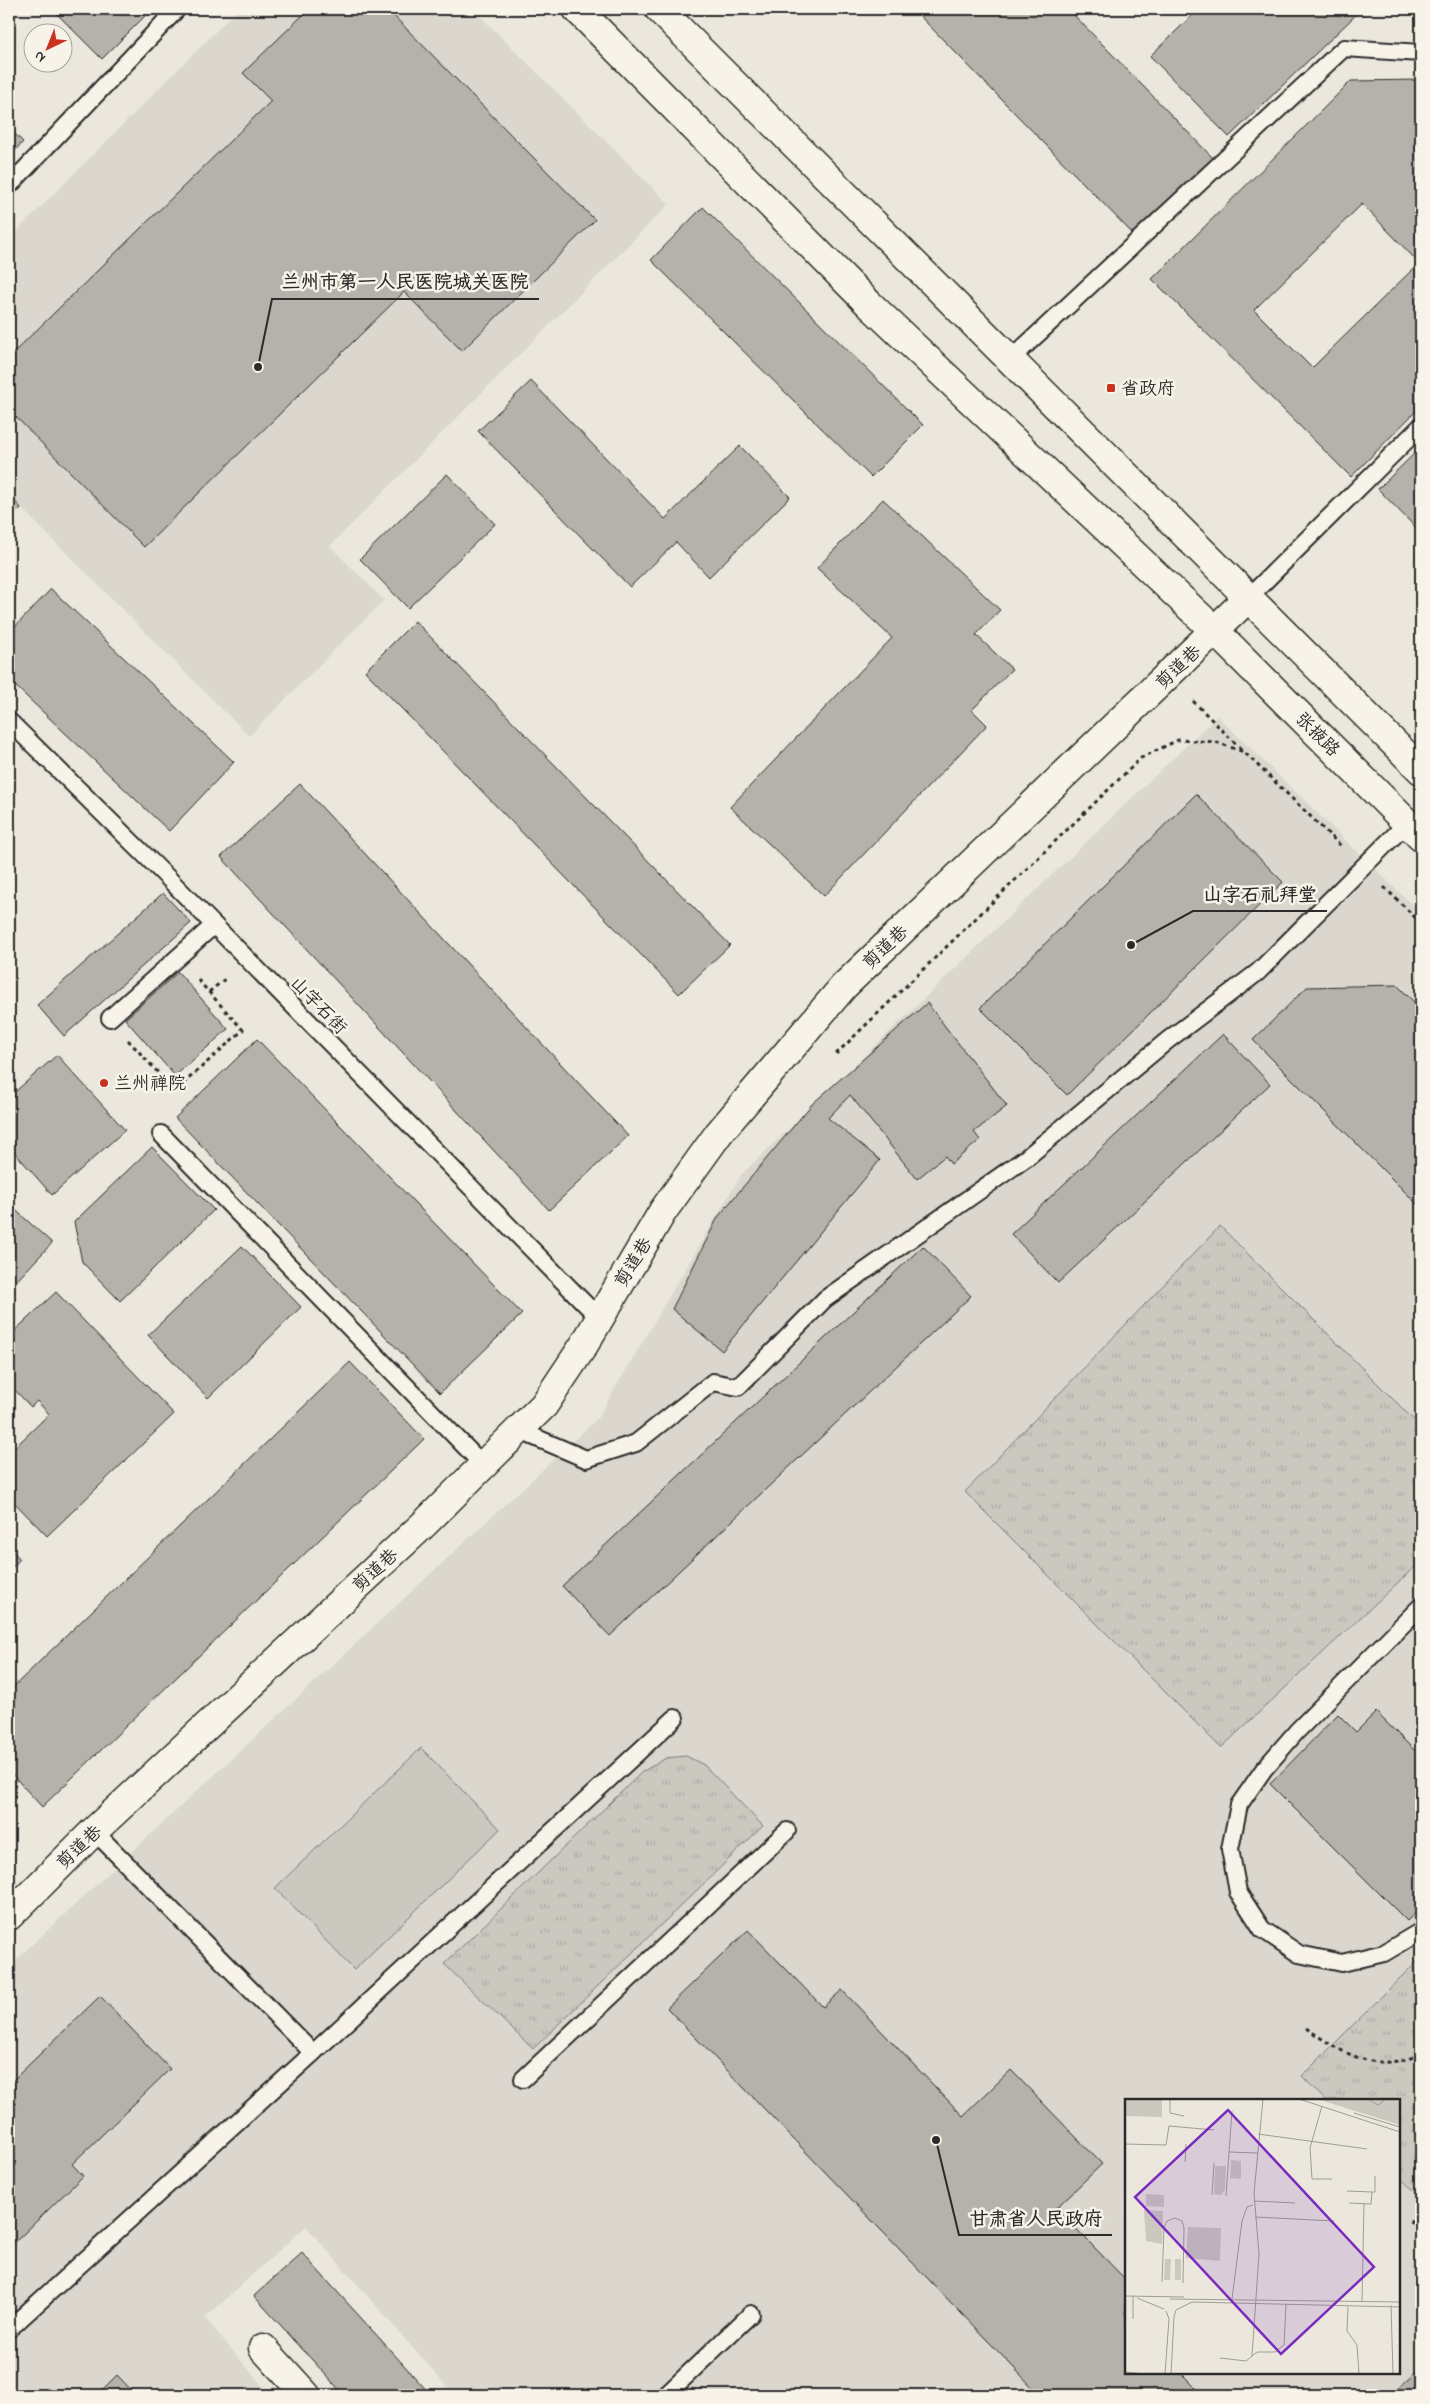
<svg xmlns="http://www.w3.org/2000/svg" width="1430" height="2404" viewBox="0 0 1430 2404" font-family="'Indie Flower','LXGW WenKai TC',sans-serif">
<style>
.built{fill:#dbd7ce;fill-rule:evenodd}
.grass{fill:url(#grass-tufts);stroke:#7b7a75}
.garden{fill:#cbc8bf;stroke:#7b7a75}
.building{fill:#b5b2ab;stroke:#2b2b2b;fill-rule:evenodd}
.lines{fill:none;stroke-linecap:round;stroke-linejoin:round}
.service-casing{stroke:#2b2b2b;stroke-width:20}
.minor-casing{stroke:#2b2b2b;stroke-width:31}
.tertiary-casing{stroke:#2b2b2b;stroke-width:31}
.secondary-casing{stroke:#2b2b2b;stroke-width:31}
.path{stroke:#2b2b2b;stroke-width:3;stroke-dasharray:4 4;stroke-linecap:butt}
.service{stroke:#f7f3e8;stroke-width:16}
.minor{stroke:#f7f3e8;stroke-width:28}
.tertiary{stroke:#f7f3e8;stroke-width:28}
.secondary{stroke:#f7f3e8;stroke-width:28}
.poi-dot{fill:#c8321e;stroke:#f7f3e8;stroke-width:2}
.labels{text-anchor:middle;stroke-width:5;stroke-linejoin:round;paint-order:stroke}
.poi-label{font-size:18px;fill:#2b2b2b;stroke:#f7f3e8;text-anchor:start}
.street-label{font-size:18px;fill:#2b2b2b;stroke:#f7f3e8}
.inset-road{fill:none;stroke:#9e9c96;stroke-width:1}
.view{fill:#7b2cbf;fill-opacity:0.15;stroke:#7b2cbf;stroke-width:2.5}
.inset-edge{fill:none;stroke:#2b2b2b;stroke-width:2.5}
.leader{fill:none;stroke:#2b2b2b;stroke-width:2}
.callout-dot{fill:#2b2b2b;stroke:#f7f3e8;stroke-width:2}
.callout-label{font-size:19px;text-anchor:middle;font-weight:bold;fill:#2b2b2b;stroke:#f7f3e8;stroke-width:5;stroke-linejoin:round;paint-order:stroke}
</style>
<defs>
<pattern id="grass-tufts" width="24" height="20" patternUnits="userSpaceOnUse" patternTransform="scale(1.25)"><rect width="24" height="20" fill="#cbc8bf"/><path d="M3 7l-1-3M5 7V3M7 7l1-3M15 17l-1-3M17 17v-4M19 17l1-3" fill="none" stroke="#aeaca4"/></pattern>
</defs>
<rect width="100%" height="100%" fill="#ebe7dd"/>
<filter id="ink" filterUnits="userSpaceOnUse"><feTurbulence type="fractalNoise" baseFrequency=".02" numOctaves="2"/><feDisplacementMap in="SourceGraphic" scale="10" xChannelSelector="R" yChannelSelector="G"/><feConvolveMatrix kernelMatrix="1 2 1 2 8 2 1 2 1" color-interpolation-filters="sRGB"/></filter>
<g filter="url(#ink)">
<g class="built">
<polygon points="238,9 473,9 669,204 330,546 384,600 249,736 9,496 9,239"/>
<path d="M1217,716l204,197v1482h-967l-148,-169 -101,92 65,77h-261v-429l588,-547 144,-244zM1126,2100h273v273h-273z"/>
</g>
<g class="grass">
<polygon points="1220,1226 1421,1427 1421,1561 1221,1748 965,1492"/>
<polygon points="686,1756 704,1765 763,1826 533,2049 444,1964 642,1772 666,1758"/>
<polygon points="1421,1957 1421,2199 1399,2176 1399,2100 1325,2100 1302,2076"/>
</g>
<polygon class="garden" points="421,1748 500,1829 354,1970 275,1888"/>
<g class="building">
<polygon points="52,9 152,9 102,59"/>
<polygon points="309,9 387,9 595,220 462,351 404,292 144,547 9,410 9,357 271,101 243,73"/>
<polygon points="913,9 1068,9 1214,159 1135,236"/>
<polygon points="1199,9 1362,9 1229,137 1150,56"/>
<path d="M1421,80v326l-70,71 -199,-198 199,-198zM1362,204l57,59 -107,105 -58,-58z"/>
<polygon points="9,128 23,142 9,157"/>
<polygon points="703,207 923,425 871,477 651,260"/>
<polygon points="531,381 665,519 740,446 790,497 709,577 676,542 630,587 478,431"/>
<polygon points="1421,447 1421,533 1378,489"/>
<polygon points="447,474 495,524 408,608 360,559"/>
<polygon points="9,495 21,508 9,520"/>
<polygon points="883,499 1000,610 976,635 1012,669 972,710 987,725 824,896 730,807 892,638 817,568"/>
<polygon points="51,589 234,762 169,831 9,680 9,633"/>
<polygon points="415,621 730,945 679,994 365,671"/>
<polygon points="300,784 628,1136 549,1210 221,857"/>
<polygon points="1196,794 1283,882 1067,1095 980,1008"/>
<polygon points="163,893 191,923 64,1036 37,1005"/>
<polygon points="178,972 228,1029 175,1076 125,1019"/>
<polygon points="1397,985 1421,1009 1421,1208 1253,1040 1307,987"/>
<polygon points="927,1003 1007,1106 974,1132 980,1140 951,1164 945,1156 917,1179 850,1095 828,1118 880,1160 722,1351 672,1309 718,1217 812,1104"/>
<polygon points="1223,1034 1270,1084 1058,1283 1011,1234"/>
<polygon points="257,1039 522,1314 440,1393 175,1118"/>
<polygon points="57,1055 125,1130 52,1195 9,1146 9,1097"/>
<polygon points="152,1147 214,1210 120,1301 82,1262 74,1222"/>
<polygon points="9,1204 52,1243 9,1289"/>
<polygon points="242,1246 301,1307 208,1398 148,1335"/>
<polygon points="923,1246 971,1296 610,1636 562,1586"/>
<polygon points="56,1292 174,1414 47,1536 9,1497 9,1453 49,1414 37,1401 31,1407 9,1384 9,1336"/>
<polygon points="350,1362 424,1439 42,1807 9,1771 9,1691"/>
<polygon points="9,1547 20,1559 9,1571"/>
<polygon points="1376,1712 1421,1757 1421,1907 1407,1921 1270,1784 1338,1714 1356,1732"/>
<polygon points="748,1930 823,2007 842,1990 963,2116 1011,2070 1102,2164 1056,2208 1126,2280 1126,2373 1181,2373 1203,2395 1040,2395 667,2008"/>
<polygon points="100,1996 170,2069 72,2164 83,2176 9,2248 9,2084"/>
<polygon points="302,2253 431,2395 344,2395 254,2296"/>
<polygon points="1421,2368 1421,2395 1390,2395"/>
<polygon points="117,2375 136,2395 97,2395"/>
</g>
<g class="lines">
<g class="service-casing">
<g id="service">
<polyline points="9,186 177,9"/>
<polyline points="1010,360 1344,48 1421,53"/>
<polyline points="1248,598 1421,426"/>
<polyline points="9,721 167,877 599,1318"/>
<polyline points="110,1018 214,925"/>
<polyline points="161,1134 483,1465"/>
<polyline points="518,1430 586,1459 636,1443 713,1382 738,1387 825,1299 1026,1158 1168,1040 1258,972 1407,823"/>
<polyline points="1421,1606 1297,1731 1264,1769 1239,1805 1230,1849 1238,1892 1262,1929 1299,1954 1342,1963 1384,1953 1421,1931"/>
<polyline points="94,1831 313,2053 675,1718"/>
<polyline points="523,2079 787,1831"/>
<polyline points="9,2329 313,2053"/>
<polyline points="666,2395 751,2314"/>
</g>
</g>
<g class="minor-casing">
<polyline id="minor" points="263,2348 306,2395"/>
</g>
<g class="tertiary-casing">
<polyline id="tertiary" points="9,1916 94,1831 424,1524 544,1405 584,1345 663,1211 719,1133 844,986 1248,598"/>
</g>
<g class="secondary-casing">
<g id="secondary">
<polyline points="577,9 868,303 1215,631 1421,837"/>
<polyline points="659,9 1421,770"/>
</g>
</g>
<g class="path">
<polyline points="1193,701 1243,751"/>
<polyline points="1384,887 1421,923"/>
<polyline points="209,992 226,978"/>
<polyline points="128,1040 175,1091 243,1030 198,980"/>
<polyline points="836,1054 1141,758 1178,740 1216,742 1244,752 1341,846"/>
<path d="M1306,2028c38,26 68,46 115,26"/>
<polyline points="1410,2224 1421,2202"/>
</g>
<use href="#service" class="service"/>
<use href="#minor" class="minor"/>
<use href="#tertiary" class="tertiary"/>
<use href="#secondary" class="secondary"/>
</g>
</g>
<g class="poi-dot">
<rect x="1106" y="383" width="10" height="10" rx="2.5"/>
<circle cx="104" cy="1083" r="5"/>
</g>
<g class="labels">
<g class="poi-label">
<text x="1121" y="394">省政府</text>
<text x="114" y="1089">兰州禅院</text>
</g>
<g class="street-label">
<text transform="translate(1178 667) rotate(-44)" y="6">剪道巷</text>
<text transform="translate(1318 734) rotate(45)" y="6">张掖路</text>
<text transform="translate(885 947) rotate(-44)" y="6">剪道巷</text>
<text transform="translate(319 1005) rotate(46)" y="6">山字石街</text>
<text transform="translate(633 1262) rotate(-59)" y="6">剪道巷</text>
<text transform="translate(375 1570) rotate(-43)" y="6">剪道巷</text>
<text transform="translate(79 1847) rotate(-44)" y="6">剪道巷</text>
</g>
</g>
<g transform="translate(1125 2099)">
<rect width="275" height="275" fill="#ebe7dd"/>
<path d="M192,0h83v26l-3,-1zM90,67h11l-1,24 -4,5 -7,-1zM21,95l18,1v12l-18,-1zM19,111l19,1 -1,33 -16,-3zM63,128l33,1 -1,33 -34,-3zM40,160h6l-1,21h-6zM50,160h6v21h-6z" fill="#cbc8bf"/>
<path d="M1,0h36v18l-36,-1z" fill="#cbc8bf"/>
<path d="M106,61l10,1v18l-11,-1z" fill="#cbc8bf"/>
<path class="inset-road" d="M45,0v14l14,3M174,0l101,33M243,0l10,6 8,-6M197,7l-12,42 2,31h20M229,14l46,14M133,35l109,15M0,45l41,1 3,-19 45,4M104,53l3,-41M60,63l1,-18M222,92l25,1 -1,12 -22,-1M247,93h3v-16M87,96l2,-32M101,97l3,-44 28,1M129,102l41,2M130,118l79,4M37,183l2,-55 3,-6 8,-3 7,3 2,7 -1,55M0,197l59,1M8,197v23M12,199l27,11M45,200l230,3M107,200l10,-78 5,-14 6,-2M237,203l2,-99M266,206l2,69M223,208l-1,24 10,14 2,29M127,257l7,-102 -5,-61 9,-94M95,259l26,3 11,-9h18l9,-7 2,-40M0,273l19,2M40,275l4,-55 -3,-8M46,275l3,-57 2,-7 16,-8 208,5"/>
<path class="view" d="M103,11l146,157 -93,87 -146,-157z"/>
<rect width="275" height="275" class="inset-edge"/>
</g>
<path class="leader" d="M258 367L272 299H539M1131 945L1193 911H1327M936 2140L959 2235H1112"/>
<g class="callout-dot">
<circle cx="258" cy="367" r="5"/>
<circle cx="1131" cy="945" r="5"/>
<circle cx="936" cy="2140" r="5"/>
</g>
<g class="callout-label">
<text x="405" y="288">兰州市第一人民医院城关医院</text>
<text x="1260" y="901">山字石礼拜堂</text>
<text x="1036" y="2225">甘肃省人民政府</text>
</g>
<rect width="1430" height="2404" fill="none" stroke="#f7f3e8" stroke-width="30"/>
<rect x="15" y="15" width="1400" height="2374" fill="none" stroke="#2b2b2b" stroke-width="2" filter="url(#ink)"/>
<g transform="translate(48 48) rotate(223)"><circle r="24" fill="#f7f3e8" stroke="#a5a39c"/>
<path d="M0-4L9 19L0 12L-9 19Z" fill="#c8321e"/>
<text y="-8" font-size="14" font-weight="bold" text-anchor="middle" fill="#2b2b2b">N</text>
</g>
</svg>
